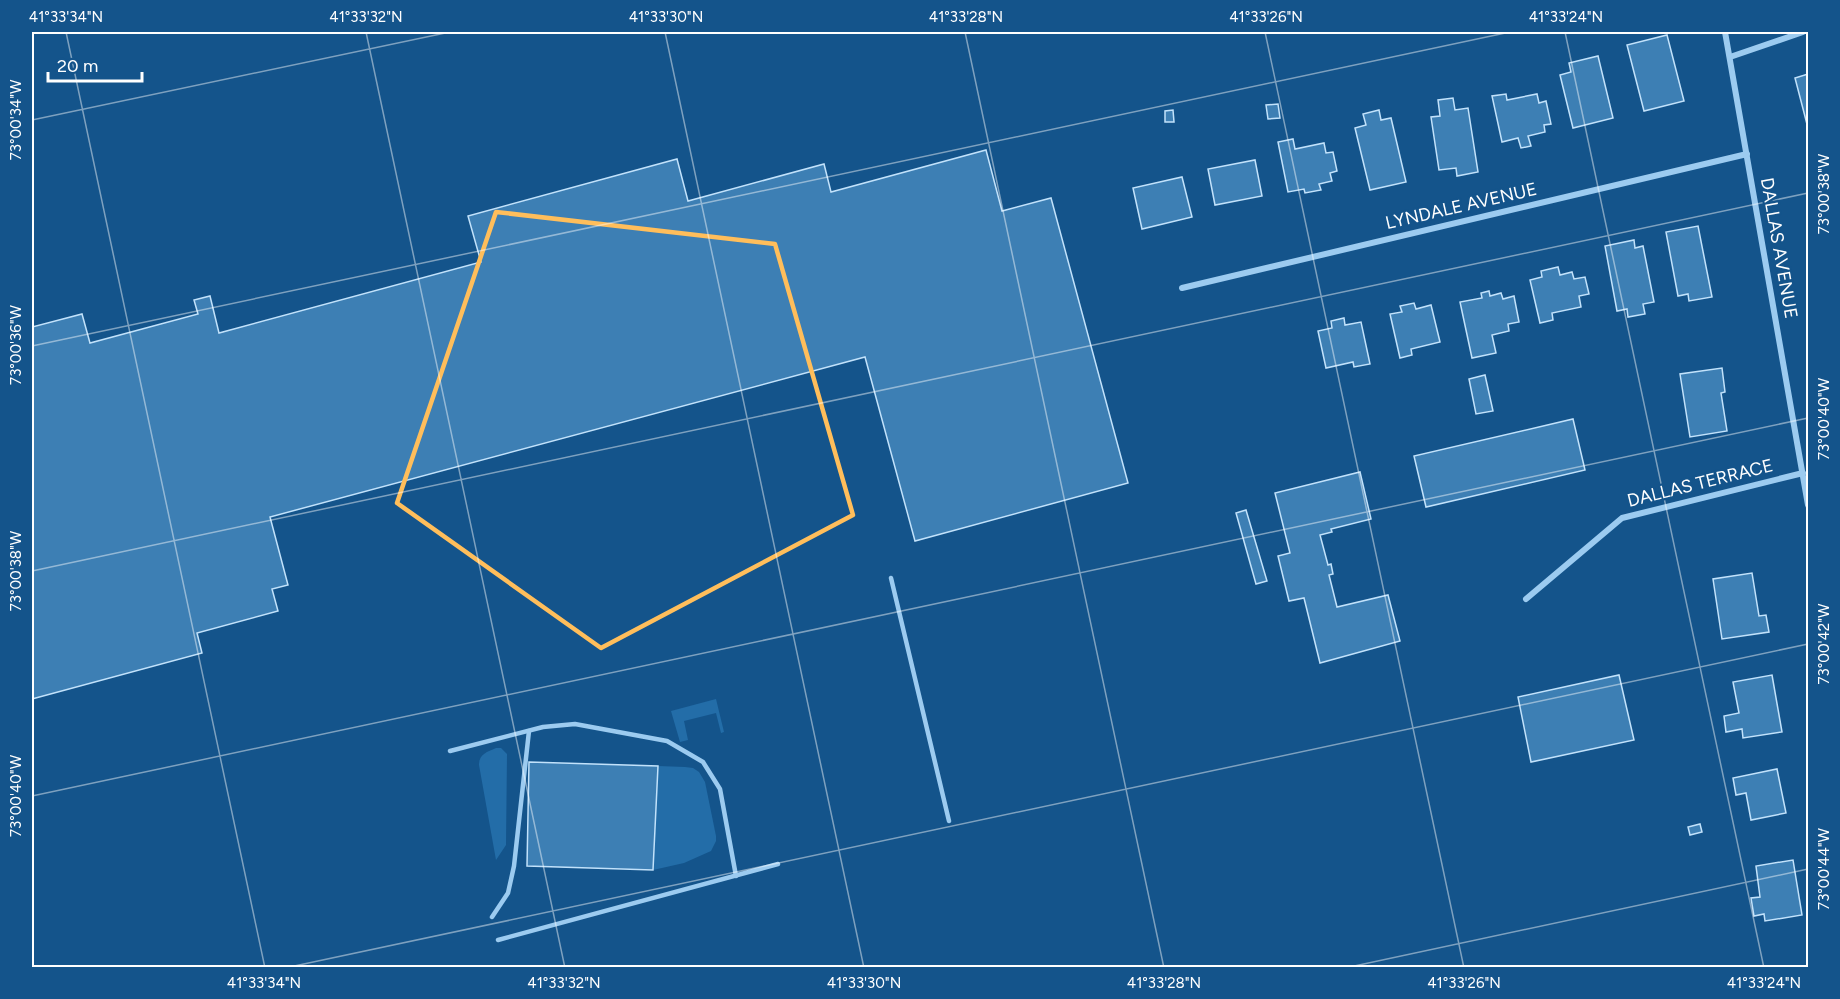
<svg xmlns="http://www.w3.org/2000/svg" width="1840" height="999" viewBox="0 0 1840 999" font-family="Figtree,sans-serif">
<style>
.grass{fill:#236da8}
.building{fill:#3d7fb4;stroke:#c2e2fb;stroke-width:1.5}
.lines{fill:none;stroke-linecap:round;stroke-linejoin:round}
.lane{stroke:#9ccbf0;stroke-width:4.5}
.street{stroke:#9ccbf0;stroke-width:6}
.marked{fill:none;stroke:#ffbe5b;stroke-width:4.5;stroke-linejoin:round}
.ticks{fill:none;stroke:#fff;stroke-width:1.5;stroke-opacity:0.45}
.labels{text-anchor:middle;stroke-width:4.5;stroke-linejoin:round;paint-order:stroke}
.street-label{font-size:18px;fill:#fff;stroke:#14548b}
.neatline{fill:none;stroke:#fff;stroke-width:2}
.ticks-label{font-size:15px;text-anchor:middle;fill:#fff}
</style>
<rect width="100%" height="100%" fill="#14548b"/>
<g class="grass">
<polygon points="716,699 724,732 721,733 716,713 684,721 688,740 680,742 671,711"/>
<path d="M496,748h5l6,6 -1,91 -10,15 -17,-95c0,-11 8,-13 17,-17z"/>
<polygon points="658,766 685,767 693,768 699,772 705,782 716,836 716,841 711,851 684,863 653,870"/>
</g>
<g class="building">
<polygon points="1667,35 1684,101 1644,111 1627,45"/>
<polygon points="1598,56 1613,118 1573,128 1560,75 1571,72 1569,63"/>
<polygon points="1808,74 1808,128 1795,78"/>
<polygon points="1506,94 1507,100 1537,94 1539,103 1546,101 1551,124 1544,125 1545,132 1528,136 1531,146 1521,148 1518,138 1502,142 1492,96"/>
<polygon points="1453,98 1455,110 1468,108 1478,172 1457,176 1456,168 1439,170 1431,117 1440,116 1438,100"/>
<polygon points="1278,104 1280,118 1268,119 1266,105"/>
<polygon points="1173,110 1174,122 1165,122 1165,111"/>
<polygon points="1379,110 1381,120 1391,118 1406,182 1370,190 1355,128 1366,125 1363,114"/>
<polygon points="1293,139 1295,149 1324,143 1326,153 1333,152 1337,171 1330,173 1332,181 1319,184 1321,190 1305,193 1304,189 1288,192 1278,142"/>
<polygon points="986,150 1002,211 1051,198 1128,483 915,541 865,357 270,517 288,585 272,589 278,611 197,633 202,653 32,699 32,327 82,314 90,343 198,314 194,300 210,296 219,333 481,262 468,216 677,159 688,201 824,164 831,192"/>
<polygon points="1255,160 1262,196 1215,205 1208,169"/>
<polygon points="1182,177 1192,217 1142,229 1133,188"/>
<polygon points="1698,226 1712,297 1689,301 1688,294 1678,296 1666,232"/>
<polygon points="1634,240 1635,248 1643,246 1654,302 1643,304 1645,314 1628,317 1627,309 1617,311 1605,246"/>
<polygon points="1558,267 1560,275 1572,272 1574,279 1585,277 1589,294 1579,296 1581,307 1552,313 1553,320 1540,323 1530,280 1542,277 1541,271"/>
<polygon points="1489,291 1490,296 1501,293 1503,299 1514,296 1519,322 1508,324 1509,331 1492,335 1496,353 1472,358 1460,302 1482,298 1481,293"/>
<polygon points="1414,303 1416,309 1431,305 1440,342 1411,349 1412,355 1400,358 1390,314 1402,312 1400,306"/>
<polygon points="1344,318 1345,325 1361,322 1370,364 1354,367 1353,362 1326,368 1318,331 1332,328 1331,321"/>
<polygon points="1722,368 1725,392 1721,393 1727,431 1690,437 1680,374"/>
<polygon points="1485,375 1493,411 1476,414 1469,379"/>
<polygon points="1573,419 1585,470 1426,507 1414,456"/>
<polygon points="1360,472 1371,519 1331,529 1332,532 1320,535 1328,565 1331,564 1333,574 1329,575 1337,607 1388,595 1400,641 1320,663 1304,598 1289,601 1278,556 1290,553 1275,493"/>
<polygon points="1246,510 1267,581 1256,584 1236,513"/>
<polygon points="1752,573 1759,616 1766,615 1769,632 1722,639 1713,579"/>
<polygon points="1619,675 1634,740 1531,762 1518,697"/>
<polygon points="1772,675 1782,732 1743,738 1742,729 1726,732 1724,716 1739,713 1733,682"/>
<polygon points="529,762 658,766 653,870 527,866"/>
<polygon points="1777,769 1786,813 1751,820 1746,793 1736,795 1733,778"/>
<polygon points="1700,824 1702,832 1690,835 1688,827"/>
<polygon points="1793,860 1802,915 1765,921 1764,914 1754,916 1751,898 1760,897 1756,866"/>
</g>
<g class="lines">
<g class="lane">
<polyline points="891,578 949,821"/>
<polyline points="450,751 543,727 575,724 667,741 703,762 720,789 736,876"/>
<polyline points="492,917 508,893 514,866 529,731"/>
<polyline points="498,940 778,864"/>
</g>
<g class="street">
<polyline points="1725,32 1808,505"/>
<polyline points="1730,57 1803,32"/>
<polyline points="1182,288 1747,154"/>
<polyline points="1526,599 1622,518 1803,473"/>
</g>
</g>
<path class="marked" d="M496,212l279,32 78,271 -252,133 -204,-145z"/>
<path class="ticks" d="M66,32l199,936M366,32l199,936M665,32l199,936M965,32l199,936M1265,32l199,936M1565,32l199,936M32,120l418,-88M32,346l1478,-314M32,571l1776,-378M32,796l1776,-378M285,968l1523,-324M1345,968l463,-99"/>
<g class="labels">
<g class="street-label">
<text transform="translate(1461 206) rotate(-13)" y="6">LYNDALE AVENUE</text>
<text transform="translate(1779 248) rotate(80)" y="6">DALLAS AVENUE</text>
<text transform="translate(1700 483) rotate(-14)" y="6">DALLAS TERRACE</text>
</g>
</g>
<rect width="1840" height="999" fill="none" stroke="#14548b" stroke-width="66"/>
<path d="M48 72v9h94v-9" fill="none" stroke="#ffffff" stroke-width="3"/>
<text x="57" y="72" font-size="18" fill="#ffffff" stroke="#14548b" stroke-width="4.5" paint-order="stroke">20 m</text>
<rect x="33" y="33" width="1774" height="933" class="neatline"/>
<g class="ticks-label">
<text x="66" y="22">41°33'34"N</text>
<text x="366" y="22">41°33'32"N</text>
<text x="666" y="22">41°33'30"N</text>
<text x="966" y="22">41°33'28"N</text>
<text x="1266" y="22">41°33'26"N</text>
<text x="1566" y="22">41°33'24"N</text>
<text transform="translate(16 120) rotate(-90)" y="5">73°00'34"W</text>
<text transform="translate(1824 194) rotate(-90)" y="5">73°00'38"W</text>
<text transform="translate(16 345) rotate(-90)" y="5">73°00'36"W</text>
<text transform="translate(1824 419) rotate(-90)" y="5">73°00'40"W</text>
<text transform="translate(16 571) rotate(-90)" y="5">73°00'38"W</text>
<text transform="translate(1824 644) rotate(-90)" y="5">73°00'42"W</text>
<text transform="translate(16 796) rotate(-90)" y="5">73°00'40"W</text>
<text transform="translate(1824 869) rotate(-90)" y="5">73°00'44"W</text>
<text x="264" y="988">41°33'34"N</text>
<text x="564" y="988">41°33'32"N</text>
<text x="864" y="988">41°33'30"N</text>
<text x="1164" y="988">41°33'28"N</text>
<text x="1464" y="988">41°33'26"N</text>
<text x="1764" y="988">41°33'24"N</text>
</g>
</svg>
